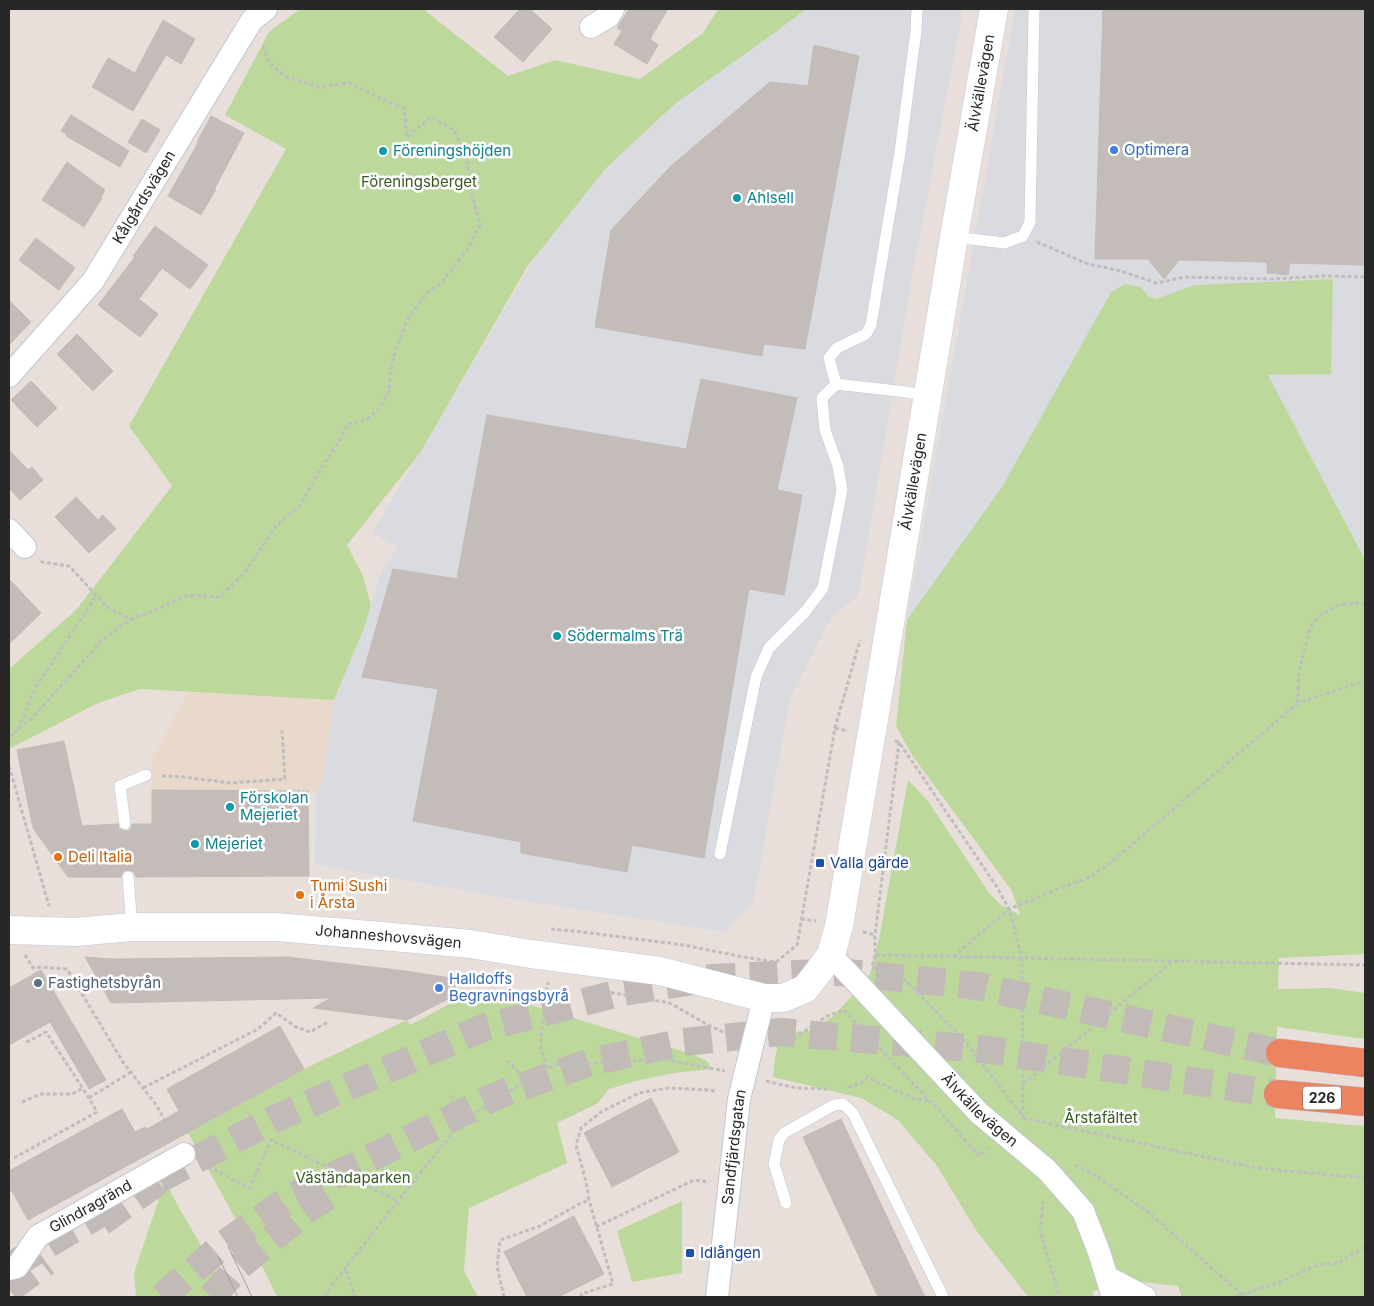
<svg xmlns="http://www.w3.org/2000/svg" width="1374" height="1306" viewBox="0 0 1374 1306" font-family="Inter,sans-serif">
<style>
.industrial{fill:#dadae1}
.education{fill:#e8d9ca}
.green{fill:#bcd99b}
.building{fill:#c3bcb9;stroke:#c3bbb4}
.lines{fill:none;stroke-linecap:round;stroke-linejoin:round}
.motorway-tunnel{stroke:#c1bab6;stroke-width:28;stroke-dasharray:28 14;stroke-linecap:butt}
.service-casing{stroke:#c2c7cf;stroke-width:12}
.minor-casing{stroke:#c2c7cf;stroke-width:24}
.secondary-casing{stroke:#c2c7cf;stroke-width:29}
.motorway-casing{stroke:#bebebe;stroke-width:29}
.path{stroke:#bebebe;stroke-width:3;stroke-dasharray:4 2.5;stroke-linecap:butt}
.service{stroke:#fff;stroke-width:11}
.minor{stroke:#fff;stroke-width:22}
.secondary{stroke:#fff;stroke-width:28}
.motorway{stroke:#ec8361;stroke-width:28}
.tram{stroke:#9da3af;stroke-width:1}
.shop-dot{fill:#3f7fe0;stroke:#fff;stroke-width:2}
.culture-dot{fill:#0f9aa8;stroke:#fff;stroke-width:2}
.food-dot{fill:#e8710a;stroke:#fff;stroke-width:2}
.transit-dot{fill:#1a4fb4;stroke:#fff;stroke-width:2}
.service-dot{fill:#5c6f8a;stroke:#fff;stroke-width:2}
.labels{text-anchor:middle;stroke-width:5;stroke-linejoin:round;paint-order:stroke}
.shield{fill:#fff;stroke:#686868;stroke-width:1}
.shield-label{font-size:14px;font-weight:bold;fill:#272727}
.street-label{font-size:15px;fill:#272727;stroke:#fff}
.shop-label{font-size:15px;fill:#366cbe;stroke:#fff;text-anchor:start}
.culture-label{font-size:15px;fill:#0d838f;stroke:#fff;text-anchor:start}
.park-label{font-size:15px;fill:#375a20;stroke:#fff}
.food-label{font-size:15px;fill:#c56008;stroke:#fff;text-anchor:start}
.transit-label{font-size:15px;fill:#164399;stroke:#fff;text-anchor:start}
.service-label{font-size:15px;fill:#4e5e75;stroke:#fff;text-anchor:start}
</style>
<rect width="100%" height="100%" fill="#e8dfda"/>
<g class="industrial">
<polygon points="806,9 963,9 913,271 858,596 831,617 790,698 753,903 724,932 500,897 315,864 316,794 323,779 334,700 364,628 381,573 398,547 372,533 536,256 607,167 676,103"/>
<polygon points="1015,9 1365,9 1365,560 1268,375 1165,296 1156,299 1148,296 1002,487 907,620"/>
</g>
<polygon class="education" points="188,692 334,700 323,779 316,794 308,791 152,790 152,759"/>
<g class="green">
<polygon points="300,9 423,9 508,76 555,60 640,79 703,33 718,9 806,9 777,31 676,103 607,167 527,267 420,453 347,545 363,576 371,605 364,628 334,700 140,689 98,703 9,749 9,669 76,610 172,486 129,426 286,149 225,115 269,32"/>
<polygon points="1333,279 1331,374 1268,375 1365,560 1365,954 1279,958 1278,989 1330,988 1365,993 1365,1039 1277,1027 1275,1118 1365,1126 1365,1297 1182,1297 1178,1286 1142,1282 1113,1283 1093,1292 1094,1297 1028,1297 976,1230 937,1166 898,1120 861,1098 773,1077 775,1058 781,1032 812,1031 833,1016 855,993 870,974 879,939 908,780 928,801 989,893 1001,905 1020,915 1012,891 912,755 896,726 907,620 1002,487 1111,292 1125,284 1141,287 1148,296 1156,299 1195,285"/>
<polygon points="478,989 692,1054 707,1061 711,1069 674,1073 636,1081 609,1089 598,1103 557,1123 567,1163 469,1208 464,1271 478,1297 277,1297 265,1272 188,1133 304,1069 407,1020 410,1025"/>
<polygon points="165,1181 177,1204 210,1261 227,1297 136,1297 134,1273"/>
<polygon points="682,1201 682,1273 632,1282 617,1231"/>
</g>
<g class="building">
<polygon points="520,9 530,9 552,29 523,62 494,37"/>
<polygon points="629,9 668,9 650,39 658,45 647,64 614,44 622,31 617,28"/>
<polygon points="1103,9 1365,9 1365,265 1290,263 1288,275 1267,273 1267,262 1179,260 1164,279 1148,259 1095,259"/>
<polygon points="163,20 195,39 181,64 166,55 133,111 92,87 108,58 135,73"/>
<polygon points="814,45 859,56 805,349 764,344 762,356 595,327 611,230 671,166 770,82 808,86"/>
<polygon points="71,115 129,151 120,167 66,136 67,134 61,131"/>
<polygon points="211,116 244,133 215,188 216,189 201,215 168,196 198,143 197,142"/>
<polygon points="142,119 160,130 146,153 128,142"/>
<polygon points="67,162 105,190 101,197 102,198 84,227 42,200"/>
<polygon points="155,226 208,265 190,289 162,268 139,299 158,314 140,337 98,305 135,257 133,256"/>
<polygon points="36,238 75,268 59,290 19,260"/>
<polygon points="9,300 31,322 9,345"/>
<polygon points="77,334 113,371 93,391 57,354"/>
<polygon points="701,379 797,398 777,490 802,495 784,595 749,589 704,858 632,845 627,872 521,853 521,842 413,821 438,689 362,677 393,569 457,579 487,415 686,449"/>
<polygon points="31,381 57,408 37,427 11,400"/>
<polygon points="9,450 28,470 32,467 43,480 20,500 9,488"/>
<polygon points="76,497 98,520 103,515 116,529 89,553 55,517"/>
<polygon points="9,579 41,613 9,644"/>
<polygon points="64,741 82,826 118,824 119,829 125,831 130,830 132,824 152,824 152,790 308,791 309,876 136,877 134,872 128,870 123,871 121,877 68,877 33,828 17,750"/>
<polygon points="85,957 112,959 287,957 405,971 457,979 454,996 407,1020 313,1008 331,998 111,1003"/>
<polygon points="41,970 106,1080 89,1089 50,1022 9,1045 9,988"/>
<polygon points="280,1026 304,1069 28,1220 12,1191 9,1191 9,1171 122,1109 135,1132 145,1127 147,1129 179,1111 167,1089"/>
<polygon points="651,1098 679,1152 612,1187 584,1133"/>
<polygon points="841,1119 902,1249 925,1297 878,1297 803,1137"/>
<polygon points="574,1216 604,1274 558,1297 527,1297 504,1252"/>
</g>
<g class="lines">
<g class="motorway-tunnel">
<polyline points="159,1179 272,1120 483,1028 623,992 712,978 839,972 978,986 1280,1053"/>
<polyline points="101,1222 173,1171"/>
<polyline points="12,1265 113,1206"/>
<polyline points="9,1289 46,1262"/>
<polyline points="162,1297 223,1245 293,1196 415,1136 496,1096 590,1062 684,1042 781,1032 990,1050 1278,1094"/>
<polyline points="212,1297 237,1268 304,1212 336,1190"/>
</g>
<g class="service-casing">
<g id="service">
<polyline points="954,237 1004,243 1023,236 1030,222 1034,9"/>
<polyline points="836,384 829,358 837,348 866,334 871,325 900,152 916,31 917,9"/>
<polyline points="125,824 120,786 146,775"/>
<polyline points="720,854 756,677 769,648 805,612 823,588 842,490 838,466 825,430 822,398 836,384 906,392 928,396"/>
<polyline points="128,877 132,927"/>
<polyline points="786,1203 774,1164 779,1140 784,1133 834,1105 843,1104 853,1113 943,1297"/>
</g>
</g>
<g class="minor-casing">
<g id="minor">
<polyline points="591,27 609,16 613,9"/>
<path id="s1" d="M9,376l84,-95 159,-261 14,-11"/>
<polyline points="9,530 25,547"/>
<path id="s2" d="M831,955l148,158 68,57 36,41 16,41 14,45"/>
<path id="s3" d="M9,1269l8,-2 21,-31 146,-82"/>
<polyline points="1107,1277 1145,1297"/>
<path id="s4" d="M717,1297l22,-198 25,-101"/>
</g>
</g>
<g class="secondary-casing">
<g id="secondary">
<path id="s5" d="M9,930l66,2 57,-5h144l117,10 77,7 61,10 129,17 104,27h19l22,-9 26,-34 8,-29 41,-242 74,-447 40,-228"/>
</g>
</g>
<g class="motorway-casing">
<g id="motorway">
<polyline points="1280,1053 1365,1063"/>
<polyline points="1278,1094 1365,1102"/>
</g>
</g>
<g class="path">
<polyline points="1037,242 1088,264 1121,271 1156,283 1185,277 1273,279 1323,276 1365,277"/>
<polyline points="41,561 42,562 69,566 107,607 131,619 154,611 188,595 219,597 244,574 276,526 301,504 318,473 338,443 348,424 366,420 379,409 389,391 390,374 395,352 407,320 426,294 442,282 468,248 480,225 472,195 466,154 454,130 431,117 407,137 404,108 381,99 350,83 320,87 286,77 269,63 263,46"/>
<path d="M1298,703c-1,-22 3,-44 10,-65 1,-5 2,-11 5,-15 12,-15 34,-23 52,-19"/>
<polyline points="835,728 848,731"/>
<polyline points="18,729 35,688 97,595"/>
<polyline points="9,737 35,715 103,639 131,619"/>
<polyline points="895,741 899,742 997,887 1009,909 1022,958 1023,1118 1021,1119"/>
<polyline points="899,742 875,935 875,955 872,967 904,979 963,1039 1023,1117"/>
<polyline points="9,766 49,906"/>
<polyline points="162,776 183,777 231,783 285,779 282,730"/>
<polyline points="801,919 816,921"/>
<polyline points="551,929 574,931 684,945 743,957 776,962 797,945 835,728 860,640"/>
<polyline points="863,932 875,935"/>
<polyline points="25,955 33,968 42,967 67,969 123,1062 157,1106 172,1135"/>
<polyline points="875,955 1365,965"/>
<polyline points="953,957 1009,909 1051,892 1090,877 1110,863 1298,703 1365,681"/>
<polyline points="585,988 670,1003 708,1025 732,1036"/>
<polyline points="776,1046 787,1043 827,1016 844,1010 940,1112 979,1156 988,1148"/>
<polyline points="507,1060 527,1081"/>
<polyline points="547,1068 540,1045 548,982"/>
<polyline points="766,1081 796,1088 827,1089"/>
<polyline points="1023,1084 1171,963"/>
<polyline points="848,1087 860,1084 867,1077 912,1098 928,1101"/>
<polyline points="143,1088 258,1029 276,1013 296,1027 310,1032 328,1022"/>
<polyline points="450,1095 462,1121"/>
<polyline points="89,1098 131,1072"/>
<polyline points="22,1102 41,1094 72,1094 83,1088"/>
<polyline points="1023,1118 1257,1168 1365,1178"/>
<polyline points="14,1158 97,1112 89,1098 46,1032 25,1043"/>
<polyline points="202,1164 250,1188 271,1140 398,1201"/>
<polyline points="1075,1165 1090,1172 1148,1212 1242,1295"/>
<polyline points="1043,1201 1040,1230 1059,1297"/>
<polyline points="596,1227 694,1180 709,1182"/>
<polyline points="346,1270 355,1297"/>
<polyline points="325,1297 333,1284 398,1201 462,1121 547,1068 556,1065 663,1059 725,1071"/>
<polyline points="504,1297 497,1266 500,1240 540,1226 579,1204 589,1200 586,1182 576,1145 581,1128 601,1112 639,1093 668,1088 710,1090 717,1092"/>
<polyline points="582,1297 581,1294 613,1284 589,1200"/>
<polyline points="1235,1297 1280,1282 1318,1265 1338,1263 1365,1247"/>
</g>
<use href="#service" class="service"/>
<use href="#minor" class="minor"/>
<use href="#secondary" class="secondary"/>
<use href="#motorway" class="motorway"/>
<g class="tram">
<polyline points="228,1246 252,1297"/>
<polyline points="218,1256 238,1297"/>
</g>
</g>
<g class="shop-dot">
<circle cx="1114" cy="150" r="5"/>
<circle cx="439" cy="988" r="5"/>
</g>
<g class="culture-dot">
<circle cx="383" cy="151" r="5"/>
<circle cx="737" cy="198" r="5"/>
<circle cx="557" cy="636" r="5"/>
<circle cx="230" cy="807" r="5"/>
<circle cx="195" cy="844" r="5"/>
</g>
<g class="food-dot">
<circle cx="58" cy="857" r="5"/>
<circle cx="300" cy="895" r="5"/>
</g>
<g class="transit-dot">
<rect x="815" y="858" width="10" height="10" rx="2.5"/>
<rect x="685" y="1248" width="10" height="10" rx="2.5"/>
</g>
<circle class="service-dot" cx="38" cy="983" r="5"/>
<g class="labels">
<rect class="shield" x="1303" y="1086.5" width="38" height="23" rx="4"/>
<g class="shield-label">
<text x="1322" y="1103">226</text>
</g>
<g class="street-label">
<text dy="5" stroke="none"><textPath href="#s5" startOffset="1732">Älvkällevägen</textPath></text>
<text dy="5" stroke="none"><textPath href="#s1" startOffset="225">Kålgårdsvägen</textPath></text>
<text dy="5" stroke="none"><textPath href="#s5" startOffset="1328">Älvkällevägen</textPath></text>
<text dy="5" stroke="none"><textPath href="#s5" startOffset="380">Johanneshovsvägen</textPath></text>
<text dy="5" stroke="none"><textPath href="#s2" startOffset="215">Älvkällevägen</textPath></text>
<text dy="5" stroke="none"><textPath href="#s4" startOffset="151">Sandfjärdsgatan</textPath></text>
<text dy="5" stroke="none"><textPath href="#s3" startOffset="106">Glindragränd</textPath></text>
</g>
<g class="shop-label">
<text x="1124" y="155">Optimera</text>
<text x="449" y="984">Halldoffs<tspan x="449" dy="17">Begravningsbyrå</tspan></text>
</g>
<g class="culture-label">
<text x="393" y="156">Föreningshöjden</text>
<text x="747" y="203">Ahlsell</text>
<text x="567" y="641">Södermalms Trä</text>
<text x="240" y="803">Förskolan<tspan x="240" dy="17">Mejeriet</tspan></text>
<text x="205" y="849">Mejeriet</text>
</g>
<g class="park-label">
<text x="419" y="187">Föreningsberget</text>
<text x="1101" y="1123">Årstafältet</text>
<text x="353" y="1183">Väständaparken</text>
</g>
<g class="food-label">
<text x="68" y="862">Deli Italia</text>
<text x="310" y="891">Tumi Sushi<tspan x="310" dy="17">i Årsta</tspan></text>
</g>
<g class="transit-label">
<text x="830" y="868">Valla gärde</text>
<text x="700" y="1258">Idlången</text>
</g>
<g class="service-label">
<text x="48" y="988">Fastighetsbyrån</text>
</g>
</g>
<rect width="1374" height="1306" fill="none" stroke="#272727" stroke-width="20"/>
</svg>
